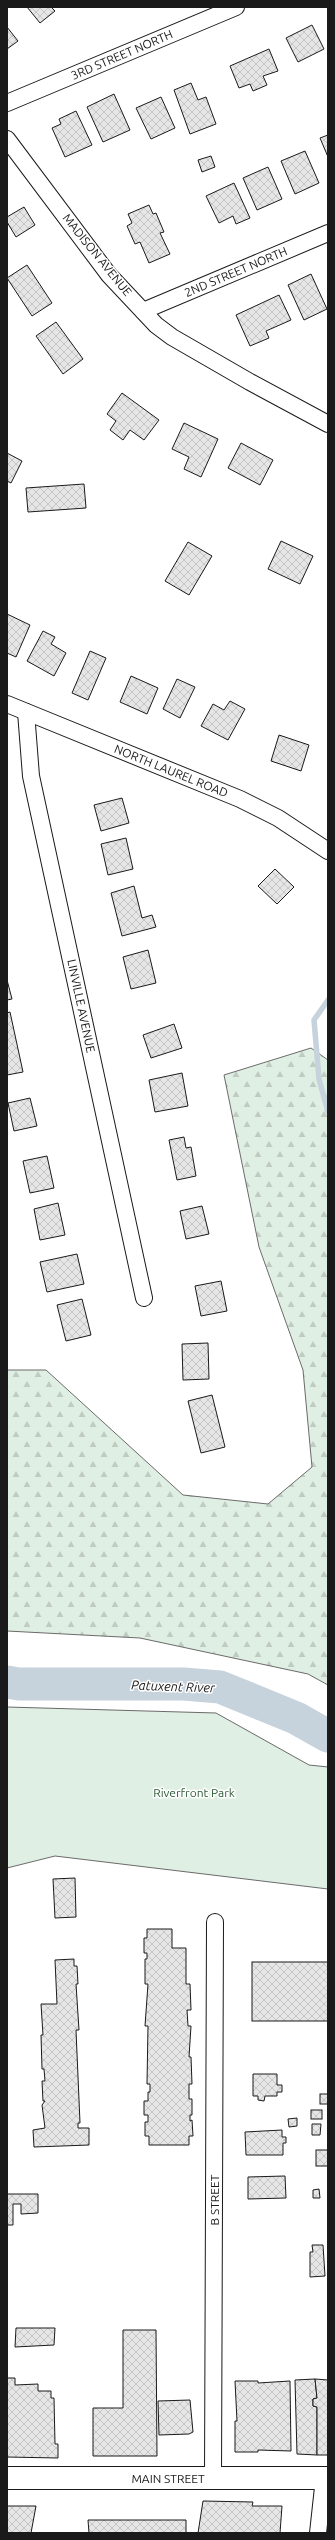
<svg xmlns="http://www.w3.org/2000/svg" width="335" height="2540" viewBox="0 0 335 2540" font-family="Ubuntu,sans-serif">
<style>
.forest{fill:url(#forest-firs);stroke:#6a6a6a}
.park{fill:#e0efe3;stroke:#6a6a6a}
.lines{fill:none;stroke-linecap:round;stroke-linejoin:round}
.stream{stroke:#c6d2dc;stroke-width:5.5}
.river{stroke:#c6d2dc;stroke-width:33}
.building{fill:url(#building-cross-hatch);stroke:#1a1a1a}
.street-casing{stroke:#1a1a1a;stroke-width:18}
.secondary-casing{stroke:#1a1a1a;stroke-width:24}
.street{stroke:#fff;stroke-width:16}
.secondary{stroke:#fff;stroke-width:22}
.labels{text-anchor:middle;stroke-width:3;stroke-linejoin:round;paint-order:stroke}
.street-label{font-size:12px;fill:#1a1a1a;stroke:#fff}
.park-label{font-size:12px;fill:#2b5a34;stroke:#fff}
.water-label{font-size:13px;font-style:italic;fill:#1a1a1a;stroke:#fff}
</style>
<defs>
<pattern id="forest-firs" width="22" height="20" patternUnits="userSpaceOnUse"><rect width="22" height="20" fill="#e0efe3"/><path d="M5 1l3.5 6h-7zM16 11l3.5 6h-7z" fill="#c0ccc2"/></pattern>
<pattern id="building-cross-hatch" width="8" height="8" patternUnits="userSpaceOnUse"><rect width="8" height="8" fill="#e6e6e6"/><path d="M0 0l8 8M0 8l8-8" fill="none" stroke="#c5c5c5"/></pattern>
</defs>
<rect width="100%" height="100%" fill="#fff"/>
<polygon class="forest" points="311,1048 328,1060 328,1685 308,1674 140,1638 7,1631 7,1370 46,1370 183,1495 268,1504 312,1467 303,1370 259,1247 224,1075"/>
<polygon class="park" points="7,1707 216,1713 309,1765 328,1767 328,1889 55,1856 7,1868"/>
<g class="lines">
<polyline class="stream" points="328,1000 314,1020 319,1079 328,1112"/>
<polyline class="river" points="7,1682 19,1684 184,1684 220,1687 296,1718 328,1736"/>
</g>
<g class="building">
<polygon points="27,7 51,7 55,11 40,23"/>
<polygon points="312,25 324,49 298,62 286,38"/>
<polygon points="7,27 18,41 7,49"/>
<polygon points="269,49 278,71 263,76 267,85 253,91 250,84 239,88 230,66"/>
<polygon points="191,83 198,100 206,97 216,124 190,134 174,90"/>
<polygon points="114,94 130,130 103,142 87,107"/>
<polygon points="161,97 175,128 151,139 136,108"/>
<polygon points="76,111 92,145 65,157 52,128 61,124 59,119"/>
<polygon points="328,135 328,157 320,138"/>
<polygon points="305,151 319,183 295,194 281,161"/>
<polygon points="211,156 215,167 202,172 198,160"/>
<polygon points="268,167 282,199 257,210 243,178"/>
<polygon points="234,183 250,218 236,224 233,216 219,223 206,196"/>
<polygon points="149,205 153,214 156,213 164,232 160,233 170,254 149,263 140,242 135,244 127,226 132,223 128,214"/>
<polygon points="24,207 35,225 16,237 7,222 7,217"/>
<polygon points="27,265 52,303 32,316 7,278"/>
<polygon points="311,274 327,309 304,320 288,285"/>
<polygon points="279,295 291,320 266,331 269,338 250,346 236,315"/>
<polygon points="56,322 83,359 63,374 36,336"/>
<polygon points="122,393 159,420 144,440 130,430 123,440 110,430 116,421 107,414"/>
<polygon points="184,423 218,439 201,477 184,469 189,457 172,449"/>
<polygon points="241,443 273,460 260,485 228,468"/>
<polygon points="7,453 22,461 11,483 7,481"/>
<polygon points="84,484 86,508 28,512 26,488"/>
<polygon points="281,541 313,556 300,584 268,569"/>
<polygon points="188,542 212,556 189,595 165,581"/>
<polygon points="7,614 30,625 16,657 7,653"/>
<polygon points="43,631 55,637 51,644 66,653 54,676 27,661"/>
<polygon points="90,651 106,658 88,700 72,693"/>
<polygon points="131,676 158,688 147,714 120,702"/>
<polygon points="177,679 195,687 180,718 163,709"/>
<polygon points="230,701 245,709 228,740 201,726 213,704 224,710"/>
<polygon points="279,735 309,745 301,771 271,761"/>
<polygon points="122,798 129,823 101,831 94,805"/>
<polygon points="126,838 133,869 108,875 101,844"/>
<polygon points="275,869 294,887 277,904 258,886"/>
<polygon points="134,886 142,918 152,915 156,927 122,936 111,893"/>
<polygon points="148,950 156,983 131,989 123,957"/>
<polygon points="7,980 12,999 7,1000"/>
<polygon points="10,1012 23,1072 7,1075 7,1013"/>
<polygon points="174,1024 182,1048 151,1058 143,1035"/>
<polygon points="182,1073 188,1106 155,1112 149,1080"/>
<polygon points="30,1098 37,1126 14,1131 8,1103"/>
<polygon points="184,1137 186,1148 191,1147 196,1176 177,1180 169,1140"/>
<polygon points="47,1156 54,1188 30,1193 23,1161"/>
<polygon points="58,1203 65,1235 40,1240 34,1209"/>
<polygon points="202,1206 209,1234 186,1239 180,1211"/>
<polygon points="77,1254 84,1284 47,1292 40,1262"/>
<polygon points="221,1281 227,1311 201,1316 195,1286"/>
<polygon points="82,1299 91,1335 66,1341 57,1305"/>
<polygon points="208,1343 209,1379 183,1380 182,1344"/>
<polygon points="212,1395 225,1447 201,1453 188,1401"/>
<polygon points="75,1878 76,1917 55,1918 53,1879"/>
<polygon points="147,1929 172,1929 172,1948 186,1948 186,1984 190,1984 191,2010 187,2010 188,2026 191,2026 189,2057 191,2057 192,2084 189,2084 189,2099 192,2099 192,2115 190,2115 190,2121 192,2120 193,2136 189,2136 189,2145 149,2145 149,2136 145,2136 145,2122 148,2122 148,2115 144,2115 144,2101 148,2101 148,2092 150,2092 150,2084 147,2084 148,2026 145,2026 148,1984 145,1984 145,1959 147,1959 147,1953 144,1953 144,1938 147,1938"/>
<polygon points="74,1959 74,1966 77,1966 78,1984 76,1984 79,2030 76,2030 80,2123 78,2123 78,2128 89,2128 89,2145 34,2147 33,2130 45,2128 42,2105 45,2101 43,2101 42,2081 45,2081 44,2069 42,2069 41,2035 43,2035 41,2004 57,2004 55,1960"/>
<rect x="252" y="1962" width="76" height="59"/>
<polygon points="253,2074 277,2074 277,2085 282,2085 282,2092 277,2092 277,2096 265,2096 264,2101 258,2100 258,2096 253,2096"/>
<rect x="320" y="2094" width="8" height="10"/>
<rect x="311" y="2110" width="11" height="9"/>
<polygon points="297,2118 297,2126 289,2127 288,2119"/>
<polygon points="312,2124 321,2124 320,2135 312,2135"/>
<polygon points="282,2130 282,2137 286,2137 286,2143 283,2143 283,2155 246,2155 245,2132"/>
<rect x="316" y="2150" width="12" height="16"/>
<polygon points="285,2176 286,2198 248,2199 248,2177"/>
<polygon points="319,2189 320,2198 313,2198 313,2190"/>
<polygon points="7,2194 38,2194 38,2213 21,2214 21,2204 13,2204 13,2225 7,2225"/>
<polygon points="312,2245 323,2245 325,2276 310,2277 310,2252 313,2252"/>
<polygon points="16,2328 55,2328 54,2345 15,2347"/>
<polygon points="123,2330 156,2330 157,2456 93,2456 93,2408 123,2408"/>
<polygon points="7,2378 15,2378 15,2385 38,2384 38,2391 51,2391 51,2398 54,2398 55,2444 58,2444 58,2458 7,2457"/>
<polygon points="315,2379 317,2398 313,2399 313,2406 317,2407 317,2455 297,2454 295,2380"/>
<polygon points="315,2379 328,2380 328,2455 317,2455 317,2407 313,2406 313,2399 317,2398"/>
<polygon points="235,2381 258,2381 258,2383 290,2381 291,2451 258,2450 258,2452 235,2452 235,2421 237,2421"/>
<polygon points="190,2400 193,2432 189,2434 159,2435 158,2401"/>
<polygon points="203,2501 253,2502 252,2506 282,2506 280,2533 198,2533"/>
<polygon points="7,2506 36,2506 31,2533 7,2533"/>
<polygon points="88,2520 186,2520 186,2533 89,2533"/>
</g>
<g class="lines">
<g class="street-casing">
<g id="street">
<polyline points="7,103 236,7"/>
<polyline points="7,139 109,275 156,325 172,337 250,382 328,424"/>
<polyline points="143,311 328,233"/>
<polyline points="7,704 240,799 278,818 328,851"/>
<polyline points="26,712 31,776 144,1298"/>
<polyline points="213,2479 215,1922"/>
<polyline points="318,2533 324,2478"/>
</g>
</g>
<g class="secondary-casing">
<polyline id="secondary" points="7,2478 328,2478"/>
</g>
<use href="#street" class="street"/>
<use href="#secondary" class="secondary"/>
</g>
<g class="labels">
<g class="street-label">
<text transform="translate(122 55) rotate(-23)" y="4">3RD STREET NORTH</text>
<text transform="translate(97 255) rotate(51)" y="4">MADISON AVENUE</text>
<text transform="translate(236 272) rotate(-23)" y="4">2ND STREET NORTH</text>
<text transform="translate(171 771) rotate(22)" y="4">NORTH LAUREL ROAD</text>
<text transform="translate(81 1006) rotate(78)" y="4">LINVILLE AVENUE</text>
<text transform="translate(215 2200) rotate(-90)" y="4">B STREET</text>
<text x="168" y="2483">MAIN STREET</text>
</g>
<g class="park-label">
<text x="194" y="1797">Riverfront Park</text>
</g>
<g class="water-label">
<text transform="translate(173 1686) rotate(2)" y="5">Patuxent River</text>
</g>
</g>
<rect width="335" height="2540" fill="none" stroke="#1a1a1a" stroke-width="16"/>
</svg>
